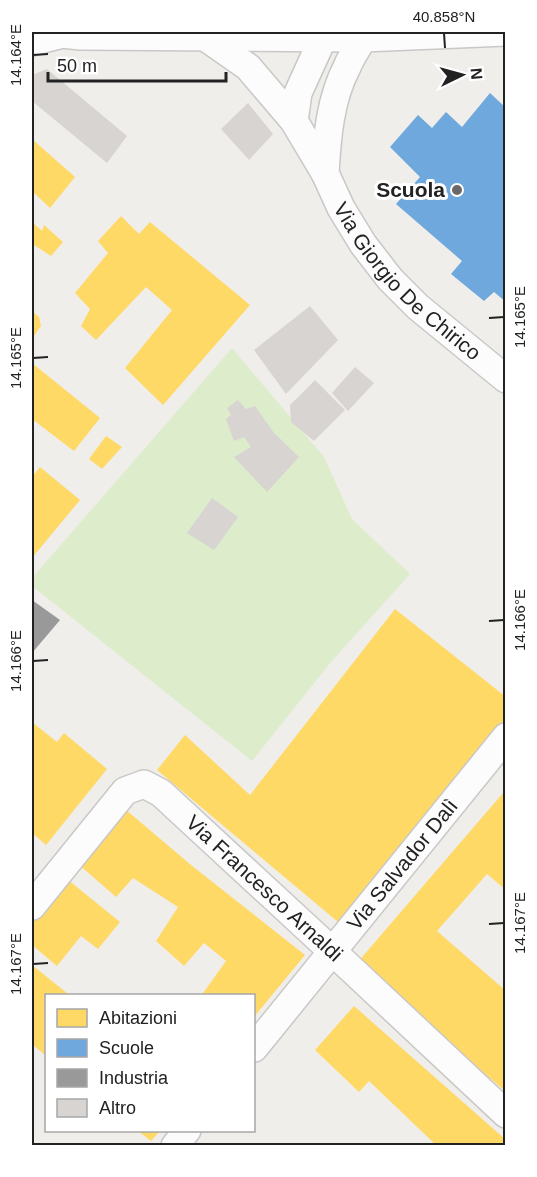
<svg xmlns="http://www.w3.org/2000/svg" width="537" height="1177" viewBox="0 0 537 1177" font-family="Helvetica,sans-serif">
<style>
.grass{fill:#ddeccb}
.homes{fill:#ffd966}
.schools{fill:#6fa8dc}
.industry{fill:#999}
.building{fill:#d7d4d2}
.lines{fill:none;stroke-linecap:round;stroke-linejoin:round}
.minor-casing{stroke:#c9c8c7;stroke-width:30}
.minor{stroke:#fdfcfc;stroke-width:27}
.ticks{fill:none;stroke:#222;stroke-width:2}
.poi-dot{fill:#6a6968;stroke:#fff;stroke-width:2}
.labels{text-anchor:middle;stroke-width:6;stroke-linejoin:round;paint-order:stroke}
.poi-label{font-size:21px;font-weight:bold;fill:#222;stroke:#fff;text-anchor:end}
.street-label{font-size:21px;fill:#222;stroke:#fff}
.neatline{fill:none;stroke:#222;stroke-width:2}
.ticks-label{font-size:15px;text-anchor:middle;fill:#222}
</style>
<rect width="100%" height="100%" fill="#f0eeeb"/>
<polygon class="grass" points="232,348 324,457 352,519 410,574 331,662 252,761 32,586 32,578"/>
<g class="homes">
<polygon points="32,139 75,177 50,208 32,191"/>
<polygon points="121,216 139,234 150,222 250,305 163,405 125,368 172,310 146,287 96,340 81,326 90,309 75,293 108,253 98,241"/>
<polygon points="32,222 42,231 44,225 63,242 51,256 34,245 32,246"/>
<polygon points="32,311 39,317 41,326 32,339"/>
<polygon points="32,363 100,418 74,451 32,419"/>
<polygon points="106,436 122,447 102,469 89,459"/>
<polygon points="40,467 80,500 32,558 32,477"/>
<polygon points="395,609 506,697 506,718 338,922 157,770 185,735 250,795"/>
<polygon points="32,722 57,742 64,733 107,769 46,845 32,833"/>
<polygon points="503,793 506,795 506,890 487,874 437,931 506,991 506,1092 357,963"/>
<polygon points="125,809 191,865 305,955 254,1017 254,996 201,996 226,961 204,943 184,966 156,941 178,907 133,878 116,897 77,863"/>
<polygon points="67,879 120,922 98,949 81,936 57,966 32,945 32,923"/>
<polygon points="32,965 68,994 67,996 46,996 46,1056 32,1044"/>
<polygon points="354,1006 506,1140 506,1146 437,1146 369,1081 359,1092 315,1050"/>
<polygon points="138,1131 160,1131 151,1141"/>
</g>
<polygon class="schools" points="490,93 506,108 506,302 494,292 484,301 451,274 462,261 396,204 420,177 390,147 418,115 432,128 446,112 462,127"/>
<polygon class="industry" points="32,600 60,620 32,653"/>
<g class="building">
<polygon points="47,69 127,136 107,163 32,101 32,75"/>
<polygon points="248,103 273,134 249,160 221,129"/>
<polygon points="310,306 338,340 286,394 254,350"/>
<polygon points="355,367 374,383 348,411 332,393"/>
<polygon points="315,380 345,410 314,441 291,422 290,405"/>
<polygon points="238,400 246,409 255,406 274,433 299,457 267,492 234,457 251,447 244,437 234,441 226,419 231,415 227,408"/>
<polygon points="212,498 238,517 214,550 187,533"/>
</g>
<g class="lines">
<g class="minor-casing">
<g id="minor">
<polyline points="54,32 63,34 80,36 363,38 506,32"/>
<path id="s1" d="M205,37l43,30 46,54 31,52 16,35 22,36 27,35 28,28 88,72"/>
<polyline points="32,42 63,34"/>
<polyline points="294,121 298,93 323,38"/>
<path d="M325,173c2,-35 5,-74 22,-106 4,-10 11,-20 16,-29"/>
<path id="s2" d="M32,906l93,-115 19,-7 17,9 171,158 174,163"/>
<path id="s3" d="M254,1048l252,-311"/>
<polyline points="175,1146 187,1130"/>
</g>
</g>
<use href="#minor" class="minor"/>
</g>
<path class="ticks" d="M444,33l1,15M33,55l15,-1M489,318l15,-1M33,358l15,-1M489,621l15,-1M33,661l15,-1M489,924l15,-1M33,964l15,-1"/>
<circle class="poi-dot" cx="457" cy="190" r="6"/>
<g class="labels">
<g class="poi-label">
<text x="445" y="197">Scuola</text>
</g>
<g class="street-label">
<text dy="7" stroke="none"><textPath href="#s1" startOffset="322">Via Giorgio De Chirico</textPath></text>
<text dy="7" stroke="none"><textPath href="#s3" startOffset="236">Via Salvador Dalì</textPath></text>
<text dy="7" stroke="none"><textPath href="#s2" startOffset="328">Via Francesco Arnaldi</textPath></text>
</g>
</g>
<rect width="537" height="1177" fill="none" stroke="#ffffff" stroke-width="66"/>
<rect x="45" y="994" width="210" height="138" fill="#ffffff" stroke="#a7a7a7" stroke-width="1.5"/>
<rect x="57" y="1009" width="30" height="18" fill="#ffd966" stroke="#a7a7a7" stroke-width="1.5"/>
<text x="99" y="1024" font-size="18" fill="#222222">Abitazioni</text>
<rect x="57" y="1039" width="30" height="18" fill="#6fa8dc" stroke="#a7a7a7" stroke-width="1.5"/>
<text x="99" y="1054" font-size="18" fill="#222222">Scuole</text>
<rect x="57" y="1069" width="30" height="18" fill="#999999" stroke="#a7a7a7" stroke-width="1.5"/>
<text x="99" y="1084" font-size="18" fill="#222222">Industria</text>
<rect x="57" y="1099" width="30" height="18" fill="#d7d4d2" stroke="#a7a7a7" stroke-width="1.5"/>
<text x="99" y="1114" font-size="18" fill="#222222">Altro</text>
<g transform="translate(462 75) rotate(85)" stroke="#ffffff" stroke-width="4.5" paint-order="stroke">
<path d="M0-4.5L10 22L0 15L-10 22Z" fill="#222222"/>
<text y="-9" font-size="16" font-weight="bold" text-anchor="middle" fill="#222222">N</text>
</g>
<path d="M48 72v9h178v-9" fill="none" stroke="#222222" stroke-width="3"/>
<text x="57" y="72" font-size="18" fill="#222222" stroke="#ffffff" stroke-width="4.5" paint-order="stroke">50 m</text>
<rect x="33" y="33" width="471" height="1111" class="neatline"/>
<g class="ticks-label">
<text x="444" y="22">40.858°N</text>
<text transform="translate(16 55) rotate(-90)" y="5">14.164°E</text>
<text transform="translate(520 317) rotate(-90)" y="5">14.165°E</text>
<text transform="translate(16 358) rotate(-90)" y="5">14.165°E</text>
<text transform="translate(520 620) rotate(-90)" y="5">14.166°E</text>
<text transform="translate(16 661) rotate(-90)" y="5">14.166°E</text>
<text transform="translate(520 923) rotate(-90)" y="5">14.167°E</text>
<text transform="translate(16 964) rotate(-90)" y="5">14.167°E</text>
</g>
</svg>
